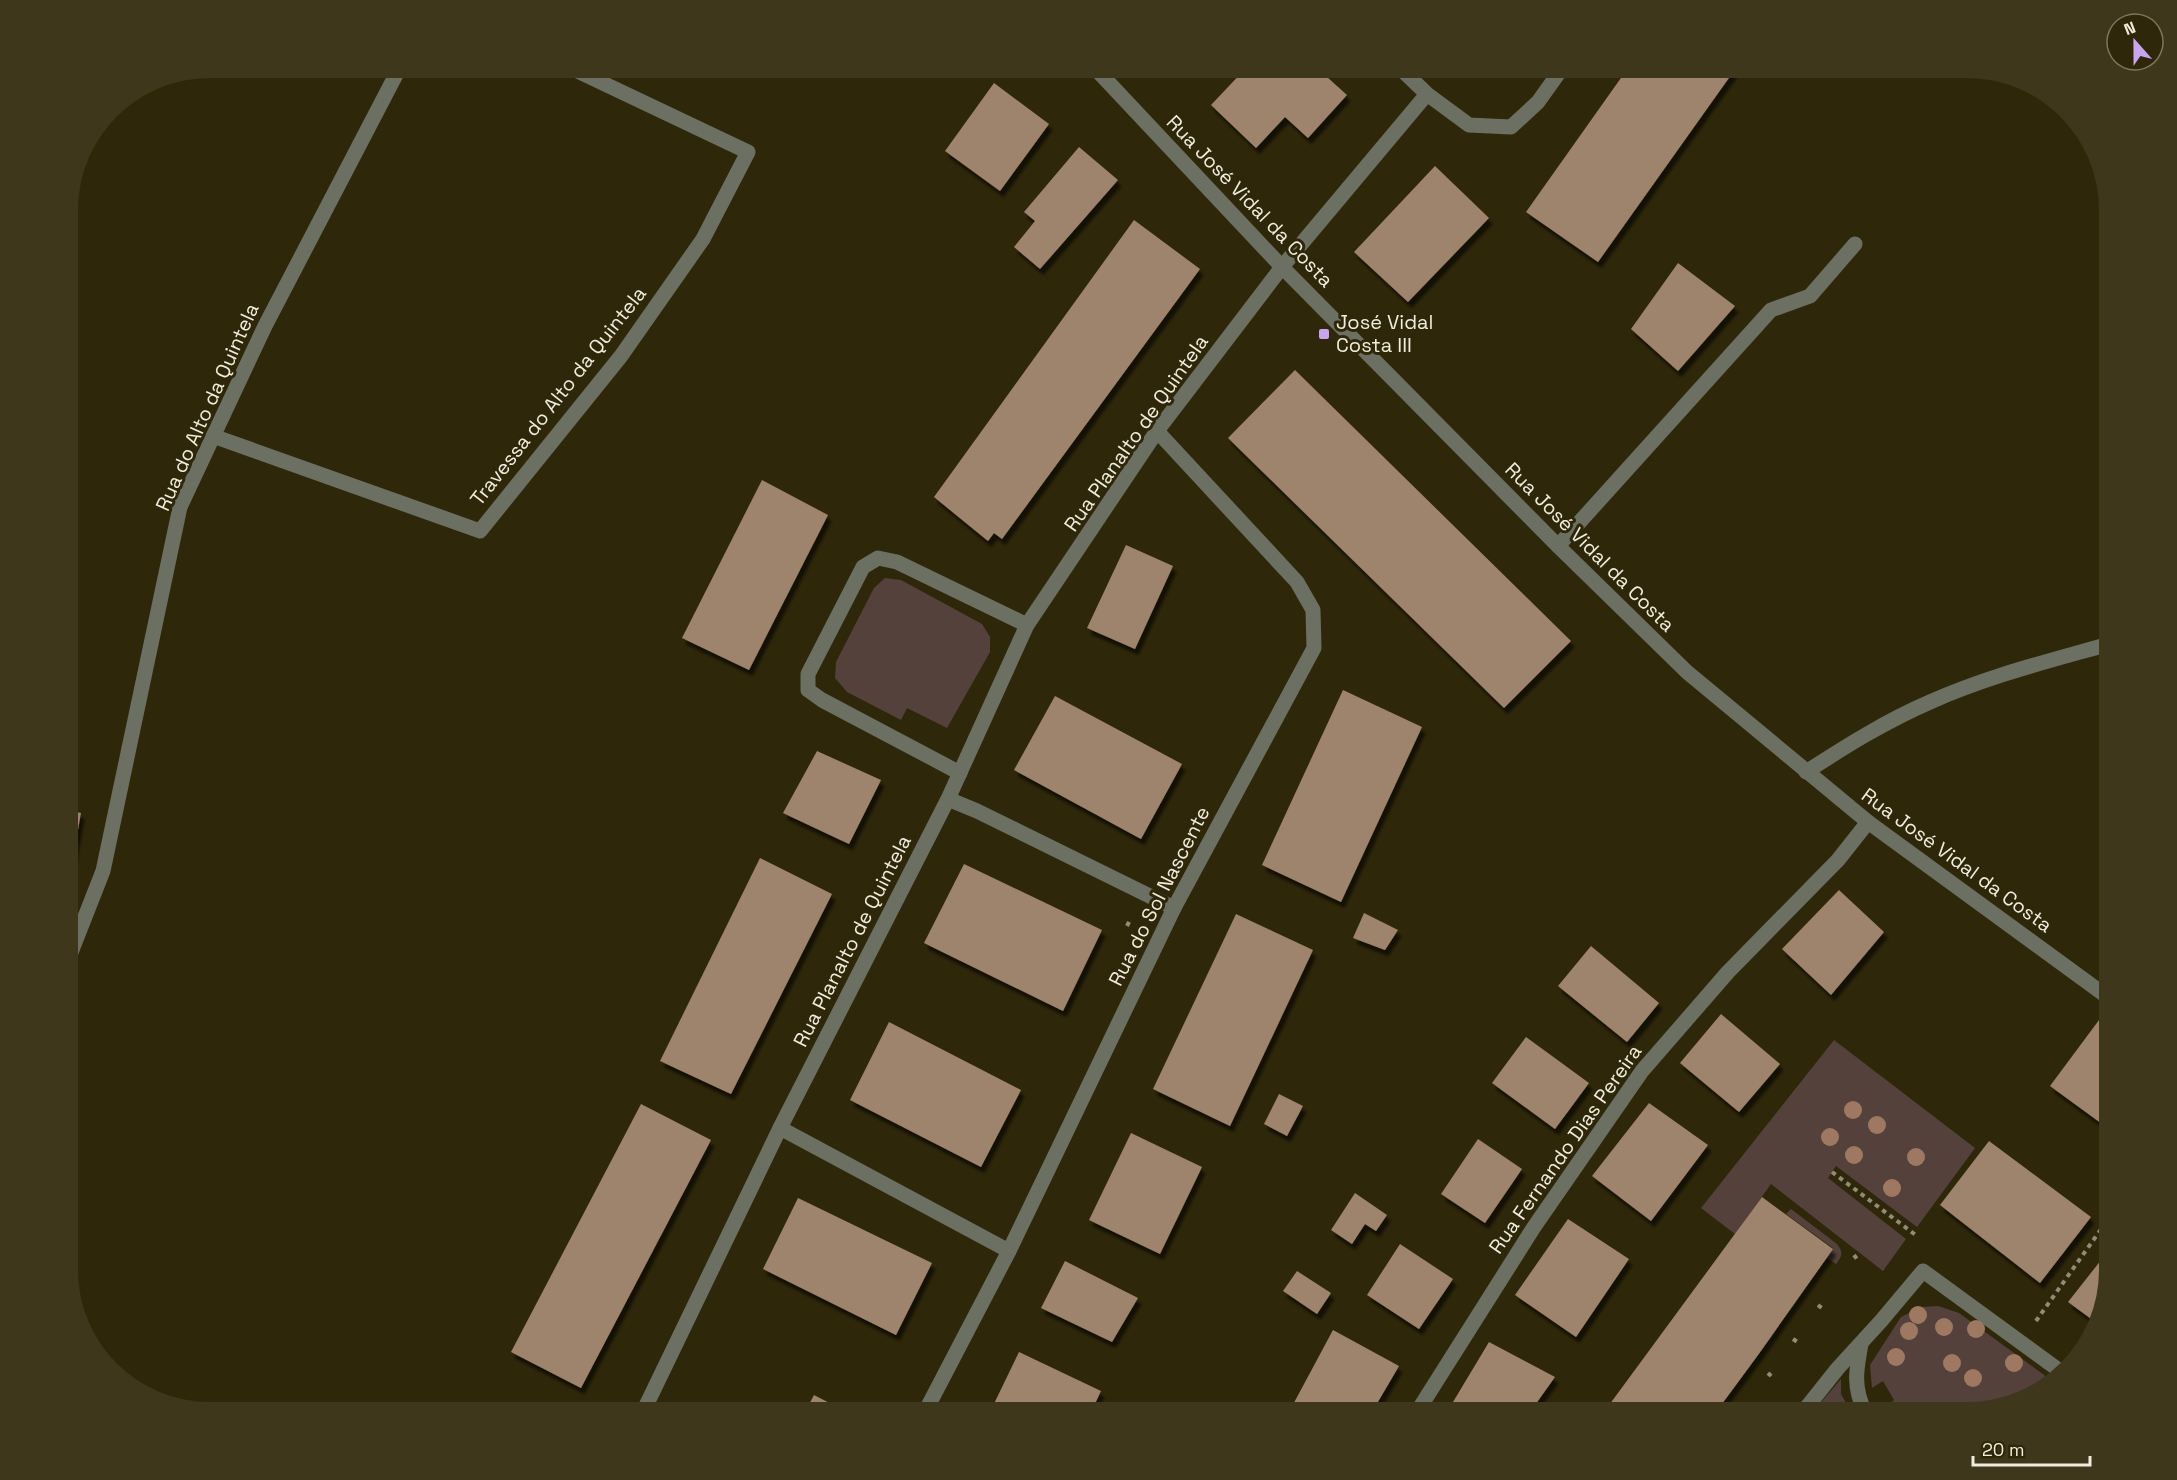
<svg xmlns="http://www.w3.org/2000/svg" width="2177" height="1480" viewBox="0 0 2177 1480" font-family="'Space Grotesk',sans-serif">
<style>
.green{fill:#55413b}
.building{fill:#9e846c;filter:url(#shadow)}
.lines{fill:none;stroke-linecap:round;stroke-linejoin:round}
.path{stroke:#928c75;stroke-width:4;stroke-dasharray:4.5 4.5;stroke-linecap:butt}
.minor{stroke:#6b7063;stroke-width:15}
.tree{fill:#9f7862}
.poi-dot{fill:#c9a5ee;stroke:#2f270a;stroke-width:2}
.labels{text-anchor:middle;stroke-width:6;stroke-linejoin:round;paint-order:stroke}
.street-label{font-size:20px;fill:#f1ecdb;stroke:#2f270a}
.poi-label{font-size:20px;fill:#f1ecdb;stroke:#2f270a;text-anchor:start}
</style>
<defs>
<filter id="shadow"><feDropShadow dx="3.5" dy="6" stdDeviation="1.5" flood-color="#0009"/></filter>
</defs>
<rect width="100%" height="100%" fill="#2f270a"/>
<g class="green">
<polygon points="885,578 901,580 982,624 990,637 990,652 947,728 907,708 901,720 847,692 835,678 836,662 874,588"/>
<polygon points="1834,1040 1975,1148 1917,1227 1836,1166 1828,1178 1906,1239 1883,1271 1771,1184 1735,1234 1701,1208"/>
<path d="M1791,1209l46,35c7,9 5,12 -1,20l-9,-6 6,-10 -47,-34z"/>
<polygon points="1938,1306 1959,1313 2051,1380 2030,1398 1967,1412 1886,1412 1884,1409 1894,1400 1883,1381 1872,1388 1870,1365 1901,1317 1921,1307"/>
<polygon points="1841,1379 1841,1394 1851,1412 1813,1412"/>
</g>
<g class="building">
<polygon points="1246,68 1317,68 1347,95 1308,138 1285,117 1256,148 1211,105"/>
<polygon points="1628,68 1736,68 1598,262 1526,212"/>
<polygon points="994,83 1049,124 1000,191 945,151"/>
<polygon points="1079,147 1118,180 1040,269 1014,247 1035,221 1024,212"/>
<polygon points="1435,166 1489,218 1408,302 1354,252"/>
<polygon points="1134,220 1200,269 1002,539 994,533 988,541 934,497"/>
<polygon points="1678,263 1735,306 1678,371 1631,329"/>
<polygon points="1295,370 1571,641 1504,708 1228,438"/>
<polygon points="762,480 828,515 749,670 682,638"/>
<polygon points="1126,545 1173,566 1135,649 1087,628"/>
<polygon points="1343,690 1422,727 1341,902 1262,865"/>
<polygon points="1055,696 1182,764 1141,839 1014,770"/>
<polygon points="817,751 881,780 849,844 783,813"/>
<polygon points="68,810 81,813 69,878 68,878"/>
<polygon points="760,858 832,894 731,1094 660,1061"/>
<polygon points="964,864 1102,930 1063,1011 924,943"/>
<polygon points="1839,890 1884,932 1831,995 1782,949"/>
<polygon points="1364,913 1398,930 1385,950 1353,938"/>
<polygon points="1236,914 1313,950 1230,1126 1153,1089"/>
<polygon points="1591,946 1659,1003 1627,1042 1558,986"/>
<polygon points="1721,1014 1780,1064 1739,1112 1680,1063"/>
<polygon points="2102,1016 2109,1021 2109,1129 2050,1086"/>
<polygon points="889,1022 1021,1090 981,1167 850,1100"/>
<polygon points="1526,1037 1589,1083 1555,1129 1492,1083"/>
<polygon points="1279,1094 1303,1106 1287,1136 1264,1124"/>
<polygon points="1649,1103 1708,1145 1651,1221 1592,1176"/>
<polygon points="641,1104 711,1140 581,1388 511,1352"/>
<polygon points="1131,1133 1202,1167 1160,1254 1089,1220"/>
<polygon points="1478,1139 1522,1169 1485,1223 1441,1194"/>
<polygon points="1989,1141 2091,1217 2040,1283 1940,1205"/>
<polygon points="1355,1193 1387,1215 1376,1231 1365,1224 1352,1244 1331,1230"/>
<polygon points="1762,1197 1833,1249 1758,1355 1716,1412 1604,1412"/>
<polygon points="798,1198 932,1263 896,1335 763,1269"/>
<polygon points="1568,1219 1629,1259 1576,1337 1515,1295"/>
<polygon points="1400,1244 1453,1279 1419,1329 1367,1295"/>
<polygon points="2109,1250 2109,1270 2094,1321 2068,1302"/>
<polygon points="1065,1261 1138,1298 1112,1342 1041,1308"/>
<polygon points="1297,1271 1331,1293 1317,1314 1283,1291"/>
<polygon points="1333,1330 1399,1366 1372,1412 1289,1412"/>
<polygon points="1489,1342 1555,1377 1530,1412 1447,1412"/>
<polygon points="1019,1352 1101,1391 1091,1412 990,1412"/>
<polygon points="814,1395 847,1412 805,1412"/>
</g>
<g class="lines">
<g class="path">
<polyline points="1127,926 1131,918"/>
<polyline points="1832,1172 1917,1236"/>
<polyline points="1854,1255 1859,1262"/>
<polyline points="1818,1305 1824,1310"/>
<polyline points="2036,1321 2109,1218"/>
<polyline points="1793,1339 1799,1343"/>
<polyline points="1768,1373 1773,1378"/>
<polyline points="1741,1409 1747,1412"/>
</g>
<g class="minor">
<polyline points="1094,67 1282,267 1558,546 1687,672 1868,822 2109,998"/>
<polyline points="1399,67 1427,94 1469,125 1511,127 1538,102 1563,67"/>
<polyline points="213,436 480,531 621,356 703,239 748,152 569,67"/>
<polyline points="1558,546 1771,310 1810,296 1855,244"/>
<path d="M1806,772c40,-26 80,-51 124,-70 58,-26 119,-41 179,-58"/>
<polyline points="960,773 822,700 808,690 808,674 863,567 878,558 897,562 1027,625"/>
<polyline points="948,799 977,811 1174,908"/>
<polyline points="68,960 103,871 180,507 265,326 400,67"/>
<polyline points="780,1128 1009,1251"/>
<path d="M1861,1344c-5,27 -8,43 4,68"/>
<polyline points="643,1412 780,1128 948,799 1027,625 1157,431 1282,267 1427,94"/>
<polyline points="925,1412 1009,1251 1174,908 1314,648 1313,610 1297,582 1157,431"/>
<polyline points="1417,1412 1534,1227 1642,1071 1728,972 1838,860 1868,822"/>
<polyline points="1803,1412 1838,1368 1881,1321 1923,1271 2060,1371"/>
</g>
</g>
<g class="tree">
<circle cx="1853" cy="1110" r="9"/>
<circle cx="1877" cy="1125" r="9"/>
<circle cx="1830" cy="1137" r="9"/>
<circle cx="1854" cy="1155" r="9"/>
<circle cx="1916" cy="1157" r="9"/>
<circle cx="1892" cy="1188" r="9"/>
<circle cx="1918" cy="1315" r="9"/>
<circle cx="1944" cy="1327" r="9"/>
<circle cx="1976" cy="1329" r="9"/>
<circle cx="1909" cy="1331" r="9"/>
<circle cx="1896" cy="1357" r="9"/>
<circle cx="1952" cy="1363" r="9"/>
<circle cx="2014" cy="1363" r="9"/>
<circle cx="1973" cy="1378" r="9"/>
</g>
<rect class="poi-dot" x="1318" y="328" width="12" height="12" rx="3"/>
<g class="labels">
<g class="street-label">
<text transform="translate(1250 201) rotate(46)" y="7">Rua José Vidal da Costa</text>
<text transform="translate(558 396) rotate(-52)" y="7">Travessa do Alto da Quintela</text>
<text transform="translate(207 407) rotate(-66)" y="7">Rua do Alto da Quintela</text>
<text transform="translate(1136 433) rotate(-55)" y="7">Rua Planalto de Quintela</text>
<text transform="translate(1590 547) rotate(45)" y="7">Rua José Vidal da Costa</text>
<text transform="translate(1957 860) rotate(36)" y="7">Rua José Vidal da Costa</text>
<text transform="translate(1159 896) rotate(-63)" y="7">Rua do Sol Nascente</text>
<text transform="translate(852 941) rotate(-63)" y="7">Rua Planalto de Quintela</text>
<text transform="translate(1565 1149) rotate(-55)" y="7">Rua Fernando Dias Pereira</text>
</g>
<g class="poi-label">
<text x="1336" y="329">José Vidal<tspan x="1336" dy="23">Costa III</tspan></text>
</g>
</g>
<path d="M0 0H2177V1480H0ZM210 78H1967A132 132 0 0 1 2099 210V1270A132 132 0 0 1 1967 1402H210A132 132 0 0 1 78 1270V210A132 132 0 0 1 210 78Z" fill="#3f371b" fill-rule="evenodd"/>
<g transform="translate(2135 42) rotate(339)"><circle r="28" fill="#2f270a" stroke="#7d765e" stroke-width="1.5"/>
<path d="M0-4.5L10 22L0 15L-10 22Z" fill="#c9a5ee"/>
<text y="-9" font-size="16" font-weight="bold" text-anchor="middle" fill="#f1ecdb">N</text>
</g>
<path d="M1973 1456v9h117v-9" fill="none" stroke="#f1ecdb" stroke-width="3"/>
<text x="1982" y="1456" font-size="18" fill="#f1ecdb" stroke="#2f270a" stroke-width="4.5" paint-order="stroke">20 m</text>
</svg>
